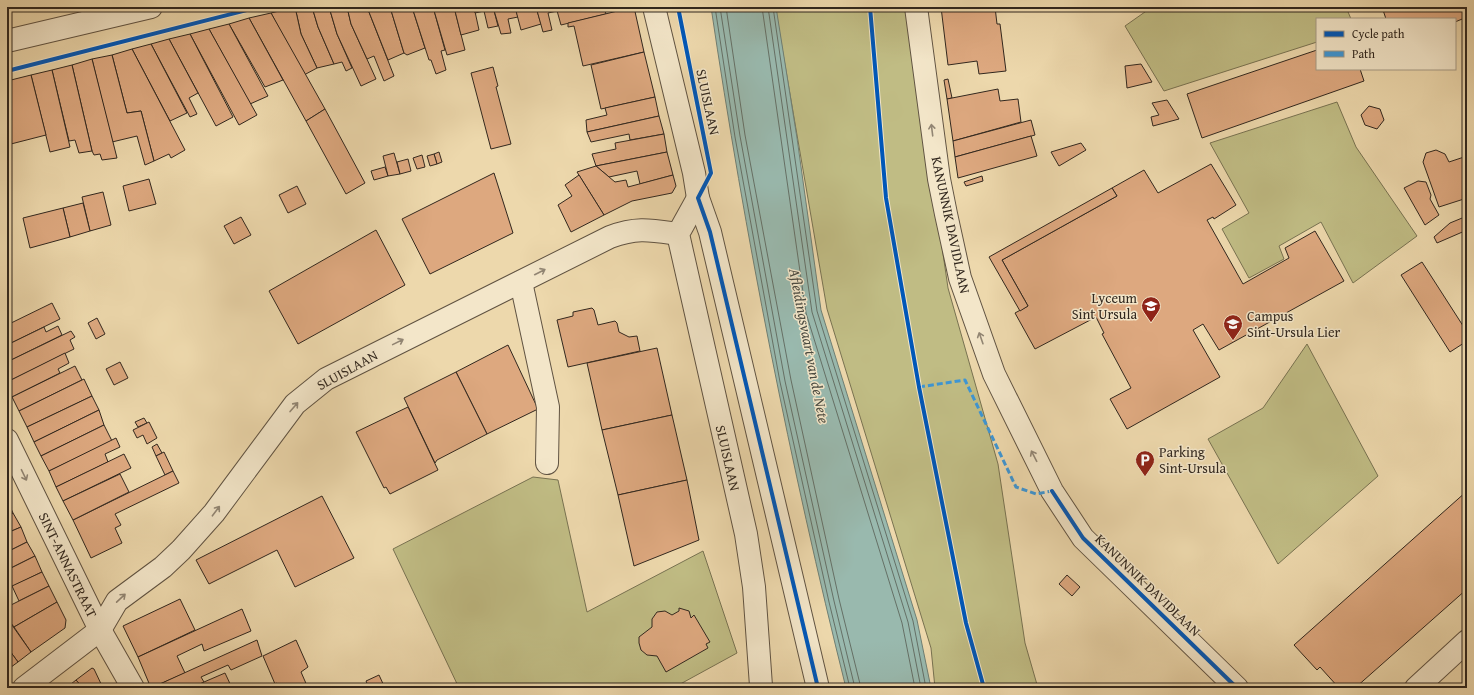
<svg xmlns="http://www.w3.org/2000/svg" width="1474" height="695" viewBox="0 0 1474 695" font-family="'Gentium Book Plus',serif">
<style>
.green{fill:#c0bc84;stroke:#787251}
.water{fill:#99b9ae;stroke:#6f7f74}
.lines{fill:none;stroke-linecap:round;stroke-linejoin:round}
.shore{stroke:#657066;stroke-width:1}
.building{fill:#dda87f;stroke:#31271e}
.minor-casing{stroke:#605342;stroke-width:24}
.minor{stroke:#f3e6c9;stroke-width:22}
.quiet{stroke:#3d96d5;stroke-width:3;stroke-dasharray:6 3;stroke-linecap:butt}
.cycleway-casing{stroke:#f3e6c9;stroke-width:6}
.cycleway{stroke:#0057b8;stroke-width:4}
.oneway{stroke:#928674}
.labels{text-anchor:middle;stroke-width:3;stroke-linejoin:round;paint-order:stroke}
.street-label{font-size:14px;fill:#31271e;stroke:#f3e6c9}
.poi-label{font-size:14px;fill:#31271e;stroke:#f3e6c9;text-anchor:start}
.water-label{font-size:15px;font-style:italic;fill:#4b4c42;stroke:#f3e6c9}
</style>
<rect width="100%" height="100%" fill="#edd8ac"/>
<filter id="stains"><feTurbulence type="fractalNoise" baseFrequency=".005" numOctaves="4"/><feColorMatrix values="0 0 0 0 .2 0 0 0 0 .09 0 0 0 0 .02 0 0 0 .5 -.17"/></filter>
<radialGradient id="worn" r=".72"><stop offset=".6" stop-color="#630" stop-opacity="0"/><stop offset="1" stop-color="#630" stop-opacity=".3"/></radialGradient>
<g class="green">
<polygon points="775,7 907,7 948,288 998,464 1025,643 1038,688 935,688 931,648 827,309"/>
<polygon points="1152,7 1346,7 1351,19 1317,19 1317,42 1164,91 1125,26"/>
<polygon points="1337,102 1356,147 1417,236 1353,283 1321,222 1279,246 1284,259 1249,278 1222,229 1249,213 1210,143"/>
<polygon points="1307,344 1378,476 1278,564 1208,439 1263,408"/>
<polygon points="533,477 558,480 587,612 703,551 737,653 673,688 459,688 393,549"/>
</g>
<path class="water" d="M711,7h65l21,131 24,172 96,310 14,68h-85c-56,-224 -101,-452 -135,-681z"/>
<g class="lines">
<g class="shore">
<polyline points="715,7 735,137 780,382 829,602 850,688"/>
<polyline points="720,7 740,136 785,381 834,601 855,688"/>
<polyline points="726,7 745,135 791,380 839,599 861,688"/>
<polyline points="762,7 806,313 902,623 915,688"/>
<polyline points="768,7 812,312 908,622 921,688"/>
<polyline points="773,7 817,311 913,621 926,688"/>
</g>
</g>
<g class="building">
<polygon points="295,7 312,7 318,27 334,64 317,68 301,34"/>
<polygon points="295,7 301,34 317,68 304,75 271,13"/>
<polygon points="312,7 329,7 337,34 352,68 346,71 342,62 334,64 318,27"/>
<polygon points="329,7 347,7 351,24 376,79 361,86 337,34"/>
<polygon points="347,7 367,7 394,76 384,81 374,56 367,59 351,24"/>
<polygon points="367,7 390,7 404,53 388,60"/>
<polygon points="390,7 412,7 425,48 407,55 404,53"/>
<polygon points="412,7 433,7 445,50 441,51 446,70 436,74 431,60 429,60"/>
<polygon points="433,7 454,7 465,50 447,55"/>
<polygon points="454,7 474,7 479,30 461,35"/>
<polygon points="474,7 493,7 498,26 488,28 484,11 475,13"/>
<polygon points="493,7 515,7 518,17 508,19 511,33 501,34"/>
<polygon points="515,7 536,7 541,24 521,30"/>
<polygon points="536,7 556,7 557,11 548,13 552,30 543,32"/>
<polygon points="556,7 604,7 606,14 561,25"/>
<polygon points="634,7 644,52 583,66 574,26 568,27 568,23"/>
<polygon points="937,7 995,7 997,24 1000,24 1006,71 979,74 977,61 948,65 941,7"/>
<polygon points="1382,7 1467,7 1467,17 1455,22 1455,19 1386,19"/>
<polygon points="271,13 325,109 306,121 249,18"/>
<polygon points="249,18 283,80 265,87 229,24"/>
<polygon points="229,24 268,96 250,104 209,29"/>
<polygon points="209,29 257,115 239,125 190,34"/>
<polygon points="190,34 233,117 216,126 169,39"/>
<polygon points="169,39 198,93 189,98 197,114 190,117 151,44"/>
<polygon points="151,44 187,113 170,121 132,49"/>
<polygon points="132,49 185,150 171,158 169,154 154,161 141,111 127,113 112,55"/>
<polygon points="1317,50 1317,69 1360,69 1364,81 1202,138 1187,94"/>
<polygon points="644,52 655,97 601,109 591,65"/>
<polygon points="112,55 127,113 141,111 154,161 145,165 137,136 112,142 92,59"/>
<polygon points="92,59 117,158 102,160 100,154 94,155 92,151 72,65"/>
<polygon points="1141,64 1152,82 1127,88 1125,66"/>
<polygon points="72,65 92,151 79,153 75,140 69,141 52,70"/>
<polygon points="493,67 498,86 496,87 511,144 491,149 471,73"/>
<polygon points="52,70 70,147 50,152 31,75"/>
<polygon points="31,75 46,135 7,145 7,81"/>
<polygon points="948,79 952,98 947,99 944,80"/>
<polygon points="998,89 1000,101 1018,99 1021,122 953,141 947,99"/>
<polygon points="655,97 659,116 587,132 586,120 607,115 605,108"/>
<polygon points="1167,100 1179,119 1153,126 1151,117 1159,115 1152,103"/>
<polygon points="1369,106 1380,109 1384,120 1377,129 1365,125 1361,115"/>
<polygon points="325,109 365,183 346,194 306,121"/>
<polygon points="659,116 664,134 630,140 629,134 591,142 587,132"/>
<polygon points="1031,120 1035,135 955,157 953,141"/>
<polygon points="664,134 667,152 596,166 592,154 616,149 615,143"/>
<polygon points="1031,136 1037,156 958,178 955,157"/>
<polygon points="1081,143 1086,150 1059,166 1051,152"/>
<polygon points="1436,150 1445,154 1449,162 1467,156 1467,198 1439,207 1423,162 1426,153"/>
<polygon points="439,152 442,162 437,164 434,154"/>
<polygon points="667,152 673,175 640,184 637,171 609,177 596,166"/>
<polygon points="394,153 400,174 388,176 383,156"/>
<polygon points="434,154 437,164 430,166 427,156"/>
<polygon points="422,155 425,167 417,169 413,158"/>
<polygon points="408,159 411,171 400,174 397,162"/>
<polygon points="1211,164 1236,205 1214,219 1213,217 1207,220 1243,284 1289,258 1285,248 1315,231 1344,281 1219,350 1203,324 1193,330 1220,377 1127,429 1110,399 1131,388 1102,334 1104,333 1096,317 1035,349 1015,313 1028,306 1002,260 1117,196 1112,188 1144,170 1158,193"/>
<polygon points="596,166 615,182 626,180 628,187 673,175 676,186 672,193 632,201 604,215 577,172"/>
<polygon points="385,167 388,176 374,180 371,171"/>
<polygon points="494,173 513,233 430,274 402,219"/>
<polygon points="579,175 604,215 571,232 558,205 572,196 565,185"/>
<polygon points="982,176 983,181 966,186 964,182"/>
<polygon points="149,179 156,204 129,211 123,186"/>
<polygon points="1418,181 1426,182 1431,195 1430,199 1439,215 1425,225 1404,188"/>
<polygon points="297,186 306,204 288,213 279,195"/>
<polygon points="1112,188 1117,196 1002,260 1028,306 1020,311 989,257"/>
<polygon points="103,192 111,225 90,231 82,197"/>
<polygon points="83,203 90,231 70,237 63,208"/>
<polygon points="63,208 70,237 30,248 23,218"/>
<polygon points="1467,216 1467,230 1437,243 1434,237 1450,223"/>
<polygon points="241,217 251,235 234,244 224,226"/>
<polygon points="376,230 405,285 298,344 269,291"/>
<polygon points="1422,262 1467,332 1467,341 1450,352 1401,275"/>
<polygon points="52,303 60,319 7,345 7,325"/>
<polygon points="592,308 594,310 598,325 615,321 617,323 619,332 629,337 637,336 640,351 568,367 557,320 573,316 573,312"/>
<polygon points="97,318 105,334 96,339 88,323"/>
<polygon points="58,326 62,335 7,362 7,345 44,327 46,332"/>
<polygon points="71,331 75,337 70,340 74,349 7,382 7,362"/>
<polygon points="508,345 538,409 487,434 456,372"/>
<polygon points="657,348 672,415 602,430 587,363"/>
<polygon points="65,353 69,363 58,369 60,373 12,397 7,387 7,382"/>
<polygon points="120,362 128,378 114,385 106,369"/>
<polygon points="75,366 82,380 19,411 12,397"/>
<polygon points="456,372 487,434 437,460 435,463 404,398"/>
<polygon points="84,379 92,396 27,427 19,411"/>
<polygon points="92,396 99,410 34,442 27,427"/>
<polygon points="408,407 438,470 390,494 386,487 384,488 356,432"/>
<polygon points="99,410 104,425 41,456 34,442"/>
<polygon points="672,415 687,480 618,495 602,430"/>
<polygon points="144,418 147,423 138,427 135,422"/>
<polygon points="149,422 157,438 147,444 143,435 137,438 133,430"/>
<polygon points="104,425 112,441 49,471 41,456"/>
<polygon points="116,438 120,447 105,454 108,462 56,487 49,471"/>
<polygon points="157,444 162,453 156,456 152,447"/>
<polygon points="164,452 173,471 165,475 156,456"/>
<polygon points="124,454 131,468 63,501 56,487"/>
<polygon points="173,471 179,483 115,514 121,525 115,528 122,543 91,558 73,520"/>
<polygon points="120,474 129,492 73,520 63,501"/>
<polygon points="687,480 699,540 634,566 618,495"/>
<polygon points="1467,491 1467,589 1355,688 1339,688 1320,667 1317,670 1294,645"/>
<polygon points="322,496 354,558 295,587 277,550 209,584 196,560"/>
<polygon points="7,500 13,513 7,516"/>
<polygon points="13,513 21,527 7,533 7,516"/>
<polygon points="21,527 27,542 7,552 7,533"/>
<polygon points="27,542 35,556 7,570 7,552"/>
<polygon points="35,556 42,572 7,589 7,570"/>
<polygon points="42,572 49,586 19,601 12,586"/>
<polygon points="1067,575 1080,587 1072,596 1059,584"/>
<polygon points="49,586 57,602 14,627 7,618 7,607"/>
<polygon points="180,599 195,630 138,657 123,626"/>
<polygon points="57,602 66,620 65,628 31,652 14,627"/>
<polygon points="679,608 689,611 691,618 694,615 710,642 706,644 708,648 666,672 657,656 647,655 641,650 639,643 639,637 652,627 652,619 657,612 665,611 672,615 679,611"/>
<polygon points="242,609 251,631 204,651 202,644 177,656 185,673 151,688 138,657"/>
<polygon points="7,618 31,652 18,662 7,647"/>
<polygon points="257,640 262,656 231,670 228,665 201,677 204,682 192,688 151,688"/>
<polygon points="296,640 308,667 301,672 308,688 279,688 277,683 275,684 263,656"/>
<polygon points="7,647 18,662 7,670"/>
<polygon points="92,668 94,669 103,688 83,688 76,680"/>
<polygon points="225,673 232,688 192,688 204,682"/>
<polygon points="379,675 385,688 369,688 366,681"/>
<polygon points="76,680 83,688 66,688"/>
<polygon points="1467,681 1467,688 1460,688"/>
<polygon points="240,684 242,688 231,688 232,688"/>
</g>
<g class="lines">
<g class="minor-casing">
<g id="minor">
<polyline points="654,7 694,173 698,198 710,232 818,688"/>
<polyline points="916,7 939,179 946,214 960,278 994,374 1052,491 1083,538 1237,688"/>
<polyline points="7,41 151,7"/>
<polyline points="698,198 678,234 746,534 754,587 761,686"/>
<polyline points="521,282 548,407 547,463"/>
<polyline points="7,440 100,630 133,688"/>
<path d="M24,688l76,-58 17,-29 46,-34 18,-17 33,-37 81,-109 31,-25 284,-142c27,-10 40,-7 68,-3"/>
<polyline points="1416,688 1467,641"/>
</g>
</g>
<use href="#minor" class="minor"/>
<polyline class="quiet" points="919,387 965,380 1016,487 1036,494 1052,491"/>
<g class="cycleway-casing">
<g id="cycleway">
<polyline points="678,7 711,173 698,198 710,232 818,688"/>
<polyline points="870,7 886,198 919,387 966,623 984,688"/>
<polyline points="7,71 259,7"/>
<polyline points="1052,491 1083,538 1237,688"/>
</g>
</g>
<use href="#cycleway" class="cycleway"/>
</g>
<defs><path id="oneway-shaft" d="M-6 0H5M1.5-3L5.5 0L1.5 3" fill="none" stroke-width="1.6" stroke-linecap="round" stroke-linejoin="round"/></defs>
<g class="oneway">
<use href="#oneway-shaft" transform="translate(932 130) rotate(-97)"/>
<use href="#oneway-shaft" transform="translate(540 272) rotate(-27)"/>
<use href="#oneway-shaft" transform="translate(981 338) rotate(-109)"/>
<use href="#oneway-shaft" transform="translate(398 342) rotate(-26)"/>
<use href="#oneway-shaft" transform="translate(294 407) rotate(-49)"/>
<use href="#oneway-shaft" transform="translate(1034 456) rotate(-117)"/>
<use href="#oneway-shaft" transform="translate(24 475) rotate(64)"/>
<use href="#oneway-shaft" transform="translate(216 511) rotate(-53)"/>
<use href="#oneway-shaft" transform="translate(121 598) rotate(-43)"/>
</g>
<defs>
<g id="school-pin" transform="scale(1)"><path d="M0 17L-7.5 6A9.5 9.5 0 1 1 7.5 6Z" fill="#8f2418" stroke="#f3e6c9"/><path d="M0-5L7-2L0 1L-7-2ZM-4 1L0 2.5L4 1V4Q0 6-4 4Z" fill="#fff"/></g>
<g id="parking-pin" transform="scale(1)"><path d="M0 17L-7.5 6A9.5 9.5 0 1 1 7.5 6Z" fill="#8f2418" stroke="#f3e6c9"/><path d="M-3.5-5.5H1a3.5 3.5 0 0 1 0 7H-1V5.5H-3.5ZM-1-3.4V-.6H.8a1.4 1.4 0 0 0 0-2.8Z" fill="#fff"/></g>
</defs>
<g fill-rule="evenodd">
<use href="#school-pin" x="1151" y="306"/>
<use href="#school-pin" x="1233" y="324"/>
<use href="#parking-pin" x="1145" y="460"/>
</g>
<g class="labels">
<g class="street-label">
<text transform="translate(708 102) rotate(78)" y="5">SLUISLAAN</text>
<text transform="translate(951 225) rotate(78)" y="5">KANUNNIK DAVIDLAAN</text>
<text transform="translate(347 370) rotate(-29)" y="5">SLUISLAAN</text>
<text transform="translate(728 458) rotate(77)" y="5">SLUISLAAN</text>
<text transform="translate(68 565) rotate(64)" y="5">SINT-ANNASTRAAT</text>
<text transform="translate(1148 585) rotate(44)" y="5">KANUNNIK DAVIDLAAN</text>
</g>
<g class="poi-label">
<text x="1137" y="303" text-anchor="end">Lyceum<tspan x="1137" dy="16">Sint Ursula</tspan></text>
<text x="1247" y="321">Campus<tspan x="1247" dy="16">Sint-Ursula Lier</tspan></text>
<text x="1159" y="457">Parking<tspan x="1159" dy="16">Sint-Ursula</tspan></text>
</g>
<g class="water-label">
<text transform="translate(809 346) rotate(79)" y="5">Afleidingsvaart van de Nete</text>
</g>
</g>
<rect width="1474" height="695" fill="none" stroke="#edd8ac" stroke-width="24"/>
<rect x="8" y="8" width="1458" height="679" fill="none" stroke="#31271e" stroke-width="2"/>
<rect x="12" y="12" width="1450" height="671" fill="none" stroke="#31271e"/>
<rect x="1316" y="18" width="140" height="52" fill="#f3e6c9" stroke="#a59a85"/>
<rect x="1324" y="31" width="20" height="6" fill="#0057b8" stroke="#a59a85"/>
<text x="1352" y="38" font-size="12" fill="#31271e">Cycle path</text>
<rect x="1324" y="51" width="20" height="6" fill="#3d96d5" stroke="#a59a85"/>
<text x="1352" y="58" font-size="12" fill="#31271e">Path</text>
<rect width="100%" height="100%" filter="url(#stains)"/>
<rect width="100%" height="100%" fill="url(#worn)"/>
</svg>
